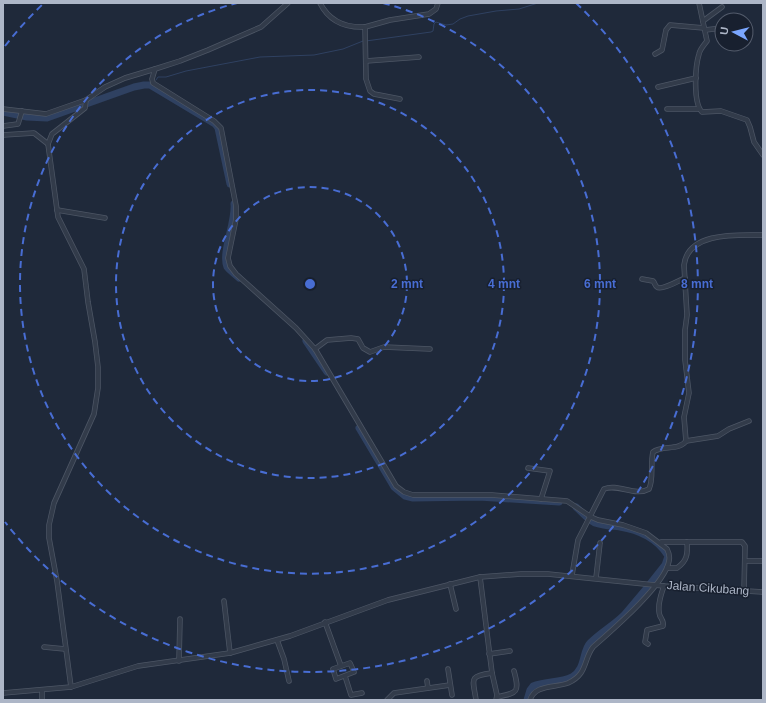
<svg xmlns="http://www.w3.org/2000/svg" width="766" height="703" viewBox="0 0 766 703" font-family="Helvetica,sans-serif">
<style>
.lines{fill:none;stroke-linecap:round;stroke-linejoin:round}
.stream{stroke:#2f4161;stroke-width:1}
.river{stroke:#2f4161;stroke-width:7}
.minor-casing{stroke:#4d5665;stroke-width:5.5}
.minor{stroke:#323b4a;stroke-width:4}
.ring{fill:none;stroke:#486dd3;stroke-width:2;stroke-dasharray:7 5}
.labels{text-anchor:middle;stroke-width:3;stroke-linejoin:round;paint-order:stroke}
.street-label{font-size:12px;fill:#adb6c7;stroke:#18202f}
.centre{fill:#486dd3;stroke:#18202f;stroke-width:2}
.ring-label{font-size:12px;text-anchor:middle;font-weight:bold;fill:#486dd3;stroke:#18202f;stroke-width:3;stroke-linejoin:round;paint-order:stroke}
</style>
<rect width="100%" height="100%" fill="#1f293a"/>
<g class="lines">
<g class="stream">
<polyline points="366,41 431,32 433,31 434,24 436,22 446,25 453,24 460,19 468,16 496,11 519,9 538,3"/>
<polyline points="156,80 158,77 166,77 186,71 260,57 314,55 343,49 363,41"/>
</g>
<g class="river">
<polyline points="3,112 27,117 47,118 134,87 144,85 150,85 215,124 218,128 230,184"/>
<path d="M234,204c2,17 -13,49 -7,63 3,4 8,7 12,11"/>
<polyline points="306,341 327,372"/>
<polyline points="359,428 394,487 405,496 413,498 479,497 559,502"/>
<path d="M527,700l3,-10 3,-4c12,-5 27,-3 39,-9 14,-8 10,-26 18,-34 11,-11 24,-18 34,-28 14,-16 28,-33 41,-50l3,-9c-10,-17 -29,-26 -48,-29 -8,-1 -17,-1 -25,-4 -8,-4 -12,-10 -19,-16"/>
</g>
<g class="minor-casing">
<g id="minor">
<path d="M320,3c9,18 24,25 45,24l1,52 4,12 4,3 26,5"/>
<path d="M699,3l8,38c-3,4 -7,8 -8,13 -4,13 -6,49 3,58l19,-1 26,9 3,7 4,15 9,13"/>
<polyline points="703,21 722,7"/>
<polyline points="365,27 390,20 429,14 436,9 438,3"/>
<polyline points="705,30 722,28"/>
<polyline points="655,54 662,50 666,30 670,25 704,28"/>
<polyline points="366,61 419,57"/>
<path d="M155,69l-3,10 1,4 61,38 7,7 15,78v13l-8,39 2,8 6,8 60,54 19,21 81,137 8,6 9,3h79l75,6 24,16 7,3 25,5 23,8 21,16c2,4 3,8 2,12 -4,24 -58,70 -76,86 -10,13 -5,27 -25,36 -13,5 -33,1 -38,17"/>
<polyline points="658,87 696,78"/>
<polyline points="3,109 46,114 86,100"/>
<polyline points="667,109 699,109"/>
<polyline points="3,126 18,124 22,111"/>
<polyline points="3,135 34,133 48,144"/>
<polyline points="57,210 105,218"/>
<path d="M642,279l11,2c2,2 2,5 4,6 4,4 23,-7 28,-9"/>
<polyline points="315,349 327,340 351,338 358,339 363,348 370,352 384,347 430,349"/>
<polyline points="686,441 718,436 729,429 749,421"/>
<polyline points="528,468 550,471 541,499"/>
<polyline points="661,542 742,542 745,546 744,591"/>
<polyline points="745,561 763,561"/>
<path d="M667,568h10c10,-7 11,-14 10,-26"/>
<path d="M572,575l6,-35 26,-51c14,-6 31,8 45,0 5,-11 1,-25 4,-37 9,-7 26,-1 33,-11l-2,-24 5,-24 -4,-33v-30l2,-15 -3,-50c4,-34 55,-30 79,-30"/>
<polyline points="480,577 492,673 497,695 496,700"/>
<polyline points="596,578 600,543"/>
<polyline points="450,584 456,609"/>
<polyline points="224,601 230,653"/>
<polyline points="325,622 341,666"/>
<polyline points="277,640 284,659 289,681"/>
<path d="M648,644l-3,-2 2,-12 16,-4c1,-5 -1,-6 -3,-10 -3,-8 1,-22 4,-30"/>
<polyline points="44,647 65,649"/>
<polyline points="489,654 510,651"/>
<polyline points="179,661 180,619"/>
<polygon points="350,663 354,672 336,679 333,669"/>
<polyline points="448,669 452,695"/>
<polyline points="345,676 351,695 362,693"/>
<polyline points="427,681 428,688"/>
<polyline points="71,687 57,581 49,538 49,525 54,503 94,414 98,388 98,367 95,342 88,302 84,269 58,217 48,144 52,134 85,108 86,100 105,87 125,78 155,69 180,61 208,50 261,27 288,3"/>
<polyline points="42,691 42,700"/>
<polyline points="3,693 71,687 138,666 230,653 290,636 388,600 480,577 521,574 548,574 664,586 763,592"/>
<path d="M497,697c20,-4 23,-4 17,-26"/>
<polyline points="387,700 394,693 450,685"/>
<path d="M476,700c-3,-21 -8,-24 16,-27"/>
</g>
</g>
<use href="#minor" class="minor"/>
</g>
<g class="ring">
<circle cx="310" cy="284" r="97"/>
<circle cx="310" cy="284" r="194"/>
<path d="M383 3A290 290 0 1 1 237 3"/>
<path d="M5 46A387 387 0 0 1 44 3M576 3A387 387 0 1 1 5 522"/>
</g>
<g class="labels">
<g class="street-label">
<text transform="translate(708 588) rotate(4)" y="4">Jalan Cikubang</text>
</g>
</g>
<circle cx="310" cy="284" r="6" class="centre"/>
<g class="ring-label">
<text x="407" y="288">2 mnt</text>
<text x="504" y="288">4 mnt</text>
<text x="600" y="288">6 mnt</text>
<text x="697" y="288">8 mnt</text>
</g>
<rect width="766" height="703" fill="none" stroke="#adb6c7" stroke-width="8"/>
<g transform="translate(734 32) rotate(277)"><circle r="19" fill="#18202f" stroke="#545c6c"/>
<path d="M0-3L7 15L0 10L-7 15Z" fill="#7aa6ff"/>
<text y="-6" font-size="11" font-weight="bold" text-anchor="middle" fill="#adb6c7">U</text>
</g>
</svg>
